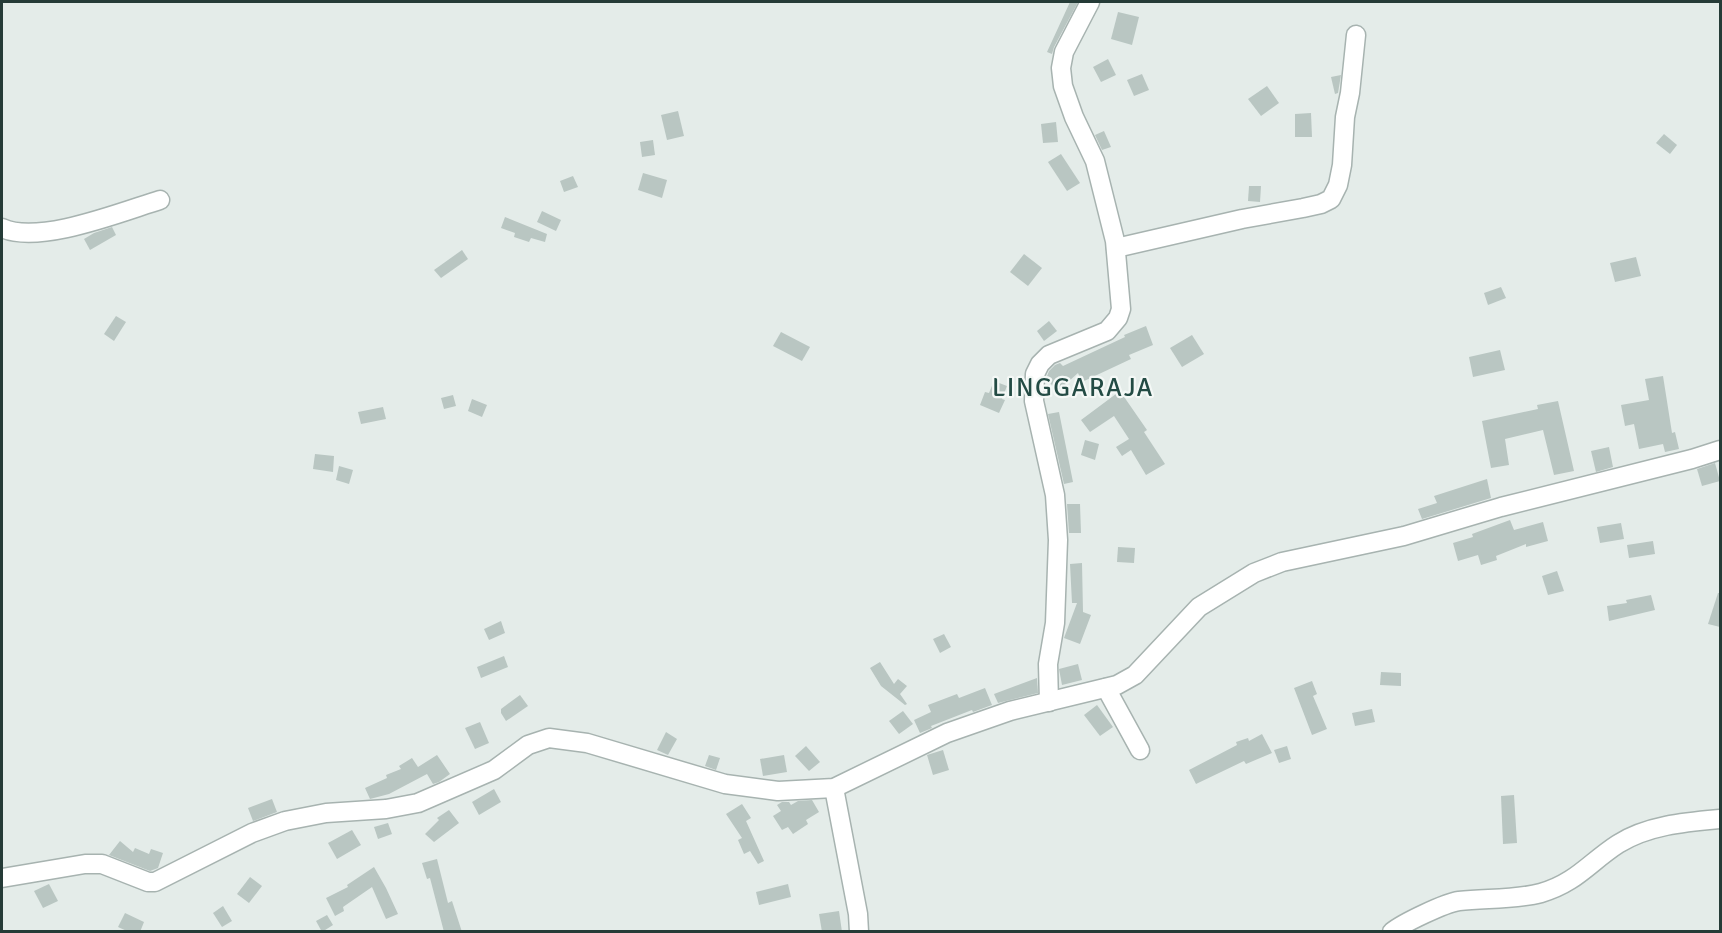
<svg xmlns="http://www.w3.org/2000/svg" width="1722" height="933" viewBox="0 0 1722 933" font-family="Signika,sans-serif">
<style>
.building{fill:#b9c6c2}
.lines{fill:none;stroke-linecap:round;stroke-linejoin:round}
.minor-casing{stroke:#a7b3b0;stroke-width:21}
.minor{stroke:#fff;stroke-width:18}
.labels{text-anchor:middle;stroke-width:4.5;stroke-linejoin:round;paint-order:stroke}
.quarter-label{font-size:26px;letter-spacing:1.5px;fill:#234b44;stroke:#f4f8f6}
</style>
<rect width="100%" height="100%" fill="#e4ece9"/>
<g class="building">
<polygon points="1070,2 1078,2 1054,47 1052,54 1047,52"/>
<polygon points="1118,12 1139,17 1132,45 1111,39"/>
<polygon points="1108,59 1116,75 1101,82 1093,67"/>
<polygon points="1142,74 1149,90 1134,96 1127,80"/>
<polygon points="1341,75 1338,93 1335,94 1331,77"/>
<polygon points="1267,86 1279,103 1261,116 1248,99"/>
<polygon points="678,111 684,136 667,140 661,115"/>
<polygon points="1311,113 1312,137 1295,137 1295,114"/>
<polygon points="1056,122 1058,142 1043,143 1041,124"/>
<polygon points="1104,131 1111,147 1102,150 1095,135"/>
<polygon points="1664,134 1677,145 1670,154 1656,143"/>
<polygon points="653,140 655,155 642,157 640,142"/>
<polygon points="1061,154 1080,183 1067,191 1048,162"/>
<polygon points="643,173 667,180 662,198 638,190"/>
<polygon points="573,176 578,187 564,192 560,181"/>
<polygon points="1249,186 1261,186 1260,202 1248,201"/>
<polygon points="542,211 561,220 556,231 537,222"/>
<polygon points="505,217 547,234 545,242 531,238 529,242 514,237 515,233 501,228"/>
<polygon points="112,227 116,235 90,250 84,239 94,233"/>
<polygon points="462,250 468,259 441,278 434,270"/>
<polygon points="1024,254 1042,268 1028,286 1010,272"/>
<polygon points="1636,257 1641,276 1615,282 1610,263"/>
<polygon points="1501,287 1506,298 1488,305 1484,293"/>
<polygon points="116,316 126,322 114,341 104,334"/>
<polygon points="1049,321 1057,331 1044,341 1037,331"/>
<polygon points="1146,326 1153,345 1129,355 1131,359 1082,382 1078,373 1058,391 1046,379 1049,371 1055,365 1060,363 1063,366 1125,337 1124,335"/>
<polygon points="781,332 810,347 802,361 773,346"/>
<polygon points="1192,335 1204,354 1182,367 1170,348"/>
<polygon points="1500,350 1505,370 1473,377 1469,357"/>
<polygon points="1663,376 1672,433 1675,432 1679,449 1665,452 1663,444 1639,449 1634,424 1625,426 1621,405 1649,400 1645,379"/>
<polygon points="994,381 1007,386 1002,399 1005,400 999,413 980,405 985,392 989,393"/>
<polygon points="1120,391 1147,430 1144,432 1165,464 1146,475 1131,450 1122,456 1116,447 1129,439 1114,416 1090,432 1081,420"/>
<polygon points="453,395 456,406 444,409 441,398"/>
<polygon points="472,399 487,405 482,417 468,411"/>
<polygon points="1558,401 1574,471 1554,475 1543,430 1505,439 1509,465 1491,468 1482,421 1538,409 1537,405"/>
<polygon points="383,407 386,419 361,424 358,412"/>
<polygon points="1059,412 1073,482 1064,484 1048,414"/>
<polygon points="1085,440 1099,444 1095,460 1081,455"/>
<polygon points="1609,447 1613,467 1596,472 1591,451"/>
<polygon points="315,454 334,456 333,472 313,469"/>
<polygon points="1715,463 1720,481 1702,486 1697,469"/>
<polygon points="339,466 353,470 349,484 336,480"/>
<polygon points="1487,479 1491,498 1422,519 1418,509 1437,503 1434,496"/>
<polygon points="1067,504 1080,504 1081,533 1069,533"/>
<polygon points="1510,520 1514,530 1543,522 1548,541 1526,547 1526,544 1496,556 1497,560 1481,565 1478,555 1458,561 1453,543 1473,537 1472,534"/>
<polygon points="1621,523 1624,539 1600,543 1597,527"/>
<polygon points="1653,541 1655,554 1629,558 1627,545"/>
<polygon points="1118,547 1135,548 1134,563 1117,562"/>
<polygon points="1082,563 1083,612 1091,615 1080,644 1064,638 1077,603 1072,603 1070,564"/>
<polygon points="1557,571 1564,591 1548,595 1542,576"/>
<polygon points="1718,593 1720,593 1720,627 1708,624"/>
<polygon points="1651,595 1655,610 1609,621 1607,606 1627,603 1626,600"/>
<polygon points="501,621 505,633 489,640 484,629"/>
<polygon points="944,634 951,647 940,653 933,639"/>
<polygon points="504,656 508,667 481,678 477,667"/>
<polygon points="880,662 894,684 898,679 907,686 900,694 907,704 905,705 881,686 870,668"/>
<polygon points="1078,664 1082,680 1062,685 1059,669"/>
<polygon points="1381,672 1401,673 1401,686 1380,685"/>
<polygon points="1037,678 1038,693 998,703 994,694"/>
<polygon points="1312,681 1317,694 1313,696 1327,729 1312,735 1294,688"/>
<polygon points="985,688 992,705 973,712 972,710 931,726 932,728 920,733 914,720 931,712 928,705 957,694 959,698"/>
<polygon points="520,695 528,706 506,721 501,713 501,709"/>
<polygon points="1097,705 1113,727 1100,736 1084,715"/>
<polygon points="1372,709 1375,722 1355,726 1352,713"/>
<polygon points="903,711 913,724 899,734 889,721"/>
<polygon points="480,722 489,743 475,749 465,728"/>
<polygon points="666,732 677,739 668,755 657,750"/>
<polygon points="1262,734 1272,753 1246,764 1244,761 1196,784 1189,770 1237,745 1236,742 1248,738 1249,741"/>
<polygon points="806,746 820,762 809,771 795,756"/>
<polygon points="1287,746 1291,759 1279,763 1274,750"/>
<polygon points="943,750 949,770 933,775 927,755"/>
<polygon points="437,755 450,774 439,782 433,784 427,774 389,794 370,799 365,788 387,778 386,775 401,769 399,766 412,758 418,767"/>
<polygon points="709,755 720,758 716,770 705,766"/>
<polygon points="784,755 787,772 763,776 760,759"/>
<polygon points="494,789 501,802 479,815 472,802"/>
<polygon points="1514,795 1517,843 1503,844 1501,796"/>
<polygon points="272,799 277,812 253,821 248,808"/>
<polygon points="812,800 819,812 806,820 808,824 793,834 788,827 782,830 773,816 781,811 777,805 782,802 789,802 791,805 798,801"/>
<polygon points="742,804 751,818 746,821 764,861 758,864 750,851 744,854 738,840 742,838 726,814"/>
<polygon points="449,810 459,823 434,842 425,834 439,820 437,818"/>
<polygon points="388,823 392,834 378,839 374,827"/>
<polygon points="352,830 361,845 337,859 328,843"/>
<polygon points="120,841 133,852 135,848 149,854 151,849 163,853 158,868 150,871 109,855"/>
<polygon points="437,859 448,903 452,901 462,932 444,932 430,878 427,879 422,863"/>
<polygon points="374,867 386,888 398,914 386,919 372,887 343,907 344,911 335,916 326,898 348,887 347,885"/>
<polygon points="250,877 262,886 249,903 237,894"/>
<polygon points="49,884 58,901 43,908 34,891"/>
<polygon points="788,884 791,897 759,905 756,892"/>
<polygon points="223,906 232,921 222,927 213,913"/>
<polygon points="839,911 842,932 822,932 819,914"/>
<polygon points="125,913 144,922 140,932 129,932 118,927"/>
<polygon points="327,915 333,925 322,932 316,921"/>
</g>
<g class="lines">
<g class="minor-casing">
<g id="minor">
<path d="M2,228c37,17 119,-16 158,-28"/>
<polyline points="1116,248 1242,219 1303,208 1321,204 1331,199 1338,185 1342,165 1345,117 1350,93 1356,35"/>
<polyline points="1106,688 1140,750"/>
<polyline points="1049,702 1048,664 1055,623 1058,540 1055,495 1034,401 1035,374 1040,364 1049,355 1107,331 1118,318 1121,309 1115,241 1095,161 1074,117 1063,86 1061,68 1064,52 1090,2"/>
<polyline points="834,788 858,914 859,932"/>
<polyline points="2,878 85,864 102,864 148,882 155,882 252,833 285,821 326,813 386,809 418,803 494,770 528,745 549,738 587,743 725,784 778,791 834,788 947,733 1010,711 1117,685 1135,675 1199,607 1254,573 1282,562 1404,536 1501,507 1692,459 1720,450"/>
<path d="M1392,932c11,-9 53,-29 67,-31 27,-3 56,-1 82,-8 35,-10 49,-31 77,-49 30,-19 69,-22 102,-25"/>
</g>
</g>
<use href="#minor" class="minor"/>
</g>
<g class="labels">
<g class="quarter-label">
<text x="1073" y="396">LINGGARAJA</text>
</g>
</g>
<rect width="1722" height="933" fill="none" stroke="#253b37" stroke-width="6"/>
</svg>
